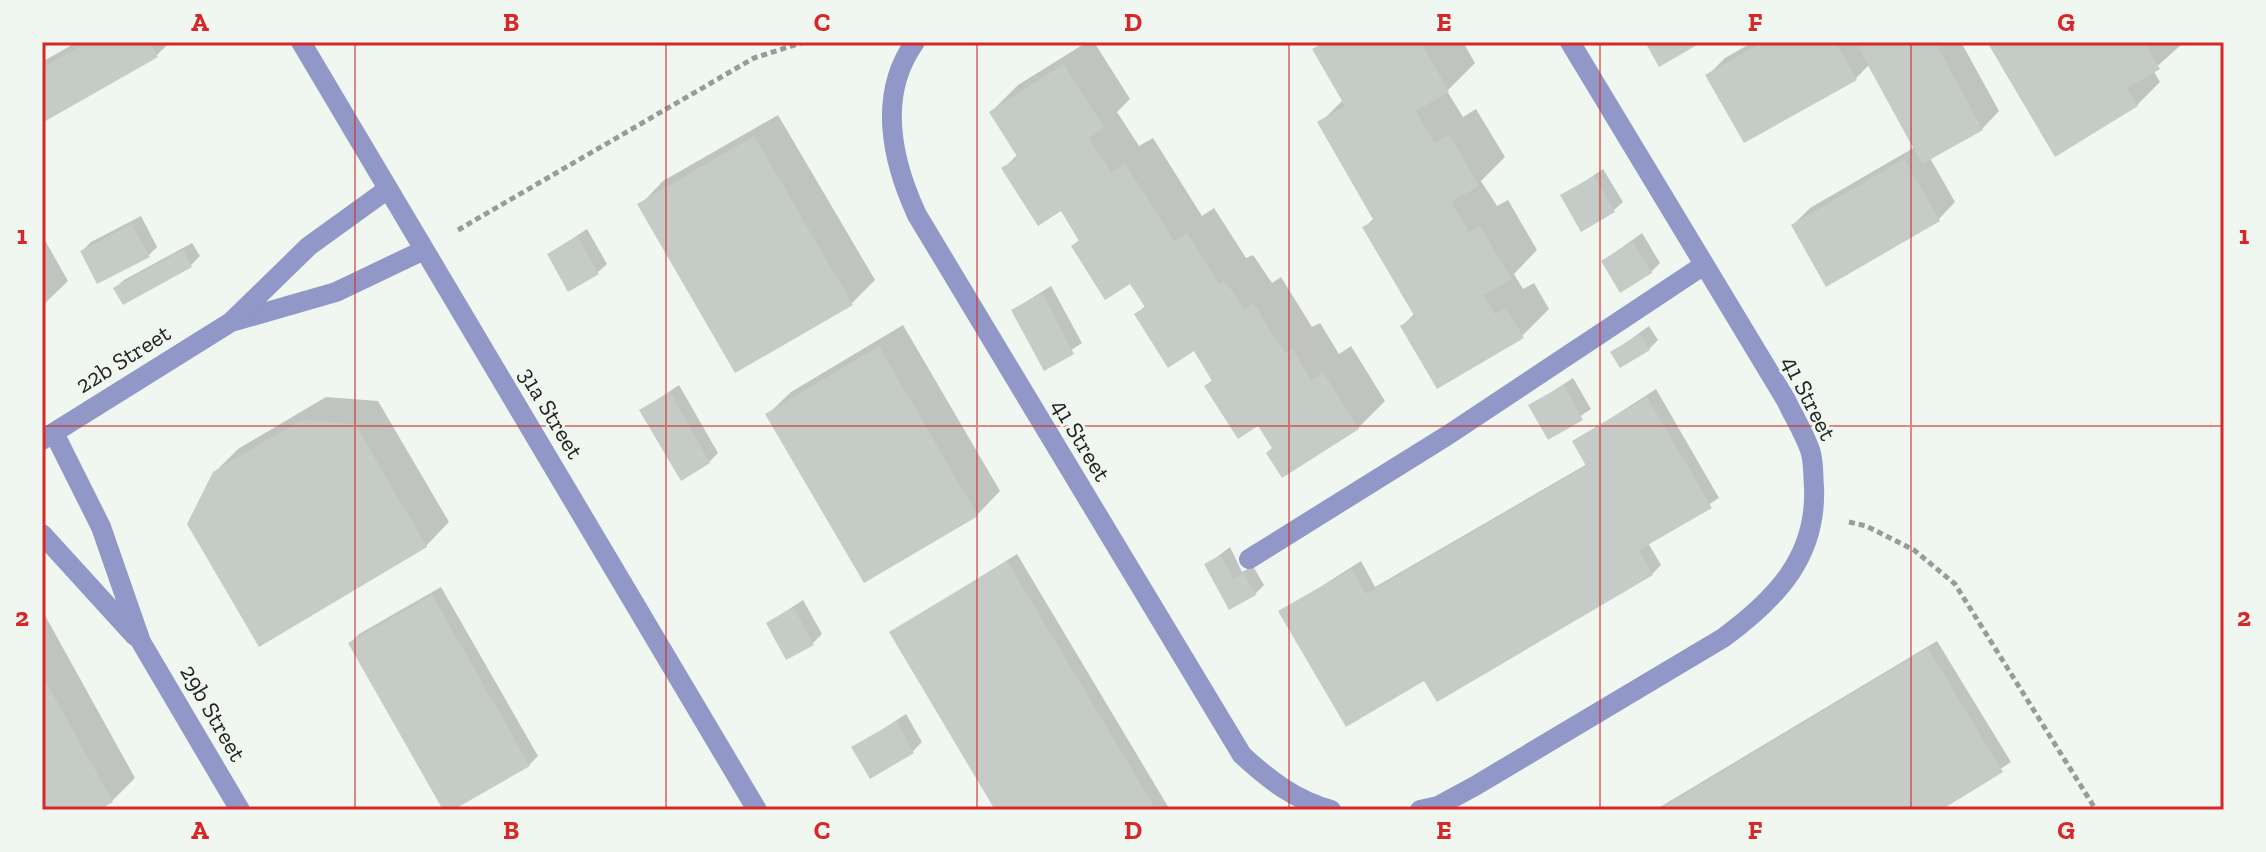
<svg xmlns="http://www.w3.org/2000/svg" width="2266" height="852" viewBox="0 0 2266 852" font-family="'Zilla Slab',serif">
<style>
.shadow{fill:#0003}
.building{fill:#c5cbc6}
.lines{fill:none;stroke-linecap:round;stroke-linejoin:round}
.path{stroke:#989c98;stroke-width:5;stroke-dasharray:6 4;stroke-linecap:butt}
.minor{stroke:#9197c7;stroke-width:20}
.grid{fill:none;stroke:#d62828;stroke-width:2;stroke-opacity:0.55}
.labels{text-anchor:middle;stroke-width:6;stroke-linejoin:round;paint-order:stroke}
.street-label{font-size:24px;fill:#212321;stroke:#f0f6f0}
.neatline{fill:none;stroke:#d62828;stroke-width:3}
.grid-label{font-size:26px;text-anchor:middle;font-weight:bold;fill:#d62828}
</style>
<rect width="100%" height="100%" fill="#f0f6f0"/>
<g class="shadow">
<polygon points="77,42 170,42 156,56 42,121 42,62"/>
<polygon points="1087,42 1094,42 1130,99 1117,112 1139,146 1153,138 1202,216 1214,208 1246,258 1253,255 1272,283 1281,277 1312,327 1320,323 1339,354 1351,346 1385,401 1358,428 1274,447 1259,423 1206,386 1213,379 1195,349 1137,314 1146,305 1131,282 1073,246 1080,239 1061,208 1003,169 1018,154 991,112 1018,85"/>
<polygon points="1322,42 1463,42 1475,63 1447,91 1463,117 1476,109 1505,157 1481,181 1497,206 1508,200 1537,250 1514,274 1523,289 1534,283 1549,309 1522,336 1402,326 1415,313 1364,228 1374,218 1320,123 1343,100 1314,50"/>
<polygon points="1753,42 1862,42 1864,46 1869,42 1961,42 1999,111 1982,129 1930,158 1955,202 1938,220 1793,225 1810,208 1915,147 1870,64 1856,78 1708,75 1725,58"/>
<polygon points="1989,42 2181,42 2182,44 2153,70 2160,82 2137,105"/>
<polygon points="778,115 875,280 852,303 640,205 663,181"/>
<polygon points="1603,169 1623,202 1614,210 1563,196"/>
<polygon points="141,216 157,247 148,256 82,251 91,242"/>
<polygon points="587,229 607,264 598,272 549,254"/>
<polygon points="1642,233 1660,263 1651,272 1603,261"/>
<polygon points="42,235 68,281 42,306"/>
<polygon points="192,243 200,256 191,265 115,288 124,280"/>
<polygon points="1051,286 1082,343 1044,368 1013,310"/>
<polygon points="903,325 1000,491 977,515 864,581 767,415 791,392"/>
<polygon points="1649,326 1658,340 1649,349 1613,352"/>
<polygon points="1573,378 1591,409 1549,437 1530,406"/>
<polygon points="679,385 718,453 709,462 642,410"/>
<polygon points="1656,389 1719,498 1648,543 1661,565 1652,574 1425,678 1281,612 1361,561 1375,587 1587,464 1574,442"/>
<polygon points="326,397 378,401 449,522 426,546 214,473 238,449"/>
<polygon points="1230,547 1242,572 1253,566 1264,585 1255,594 1206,565"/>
<polygon points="1017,554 1170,810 997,810 891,633"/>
<polygon points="441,587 538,756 529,765 449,810 445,810 350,643 359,634"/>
<polygon points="803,600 822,634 813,643 768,623"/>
<polygon points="42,610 135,778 112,801 95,810 48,810 42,799"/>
<polygon points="1937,641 2011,762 1937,810 1655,810"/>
<polygon points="906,714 922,742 913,751 854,748"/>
</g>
<g class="building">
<polygon points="87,42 149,42 158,57 42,123 42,68"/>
<polygon points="1325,42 1407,42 1409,46 1421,42 1449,92 1416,111 1435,143 1449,134 1479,186 1451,202 1469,232 1480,226 1512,279 1483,295 1495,314 1506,308 1524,338 1437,389 1400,326 1415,317 1362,227 1374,221 1317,122 1345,106 1312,49"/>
<polygon points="1645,42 1695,42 1697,45 1659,67"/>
<polygon points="1763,42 1835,42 1857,80 1744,143 1705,75"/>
<polygon points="1871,42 1935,42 1983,130 1922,164 1859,49"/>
<polygon points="1987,42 2144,42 2160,69 2127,88 2138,106 2055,157"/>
<polygon points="1064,64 1104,128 1089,138 1111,172 1125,163 1174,241 1187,233 1219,284 1225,281 1244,309 1253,303 1285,353 1292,349 1311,380 1323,372 1359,429 1282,478 1266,453 1272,448 1258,426 1238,439 1204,386 1212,381 1194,351 1168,368 1134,314 1145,307 1130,284 1105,300 1071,246 1079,241 1061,211 1038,226 1001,168 1018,158 989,112"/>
<polygon points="754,136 853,305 735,373 637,204"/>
<polygon points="1904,159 1940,221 1826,287 1791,225"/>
<polygon points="1594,176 1615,212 1581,232 1560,195"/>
<polygon points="132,224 150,257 97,284 80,251"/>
<polygon points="577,236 599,274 568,292 547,254"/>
<polygon points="1633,241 1652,273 1620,293 1601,261"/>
<polygon points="183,250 192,267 123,305 113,288"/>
<polygon points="1042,293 1074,354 1044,371 1011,310"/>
<polygon points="1640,334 1650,350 1620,368 1610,352"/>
<polygon points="879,346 978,516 864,583 765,414"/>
<polygon points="1564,385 1583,420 1548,440 1528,405"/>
<polygon points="670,392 710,463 681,481 639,410"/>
<polygon points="1647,397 1712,508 1639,550 1653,575 1437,702 1424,681 1346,727 1278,611 1352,569 1366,594 1586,466 1572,441"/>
<polygon points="301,420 355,424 427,547 259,647 187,524 213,472"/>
<polygon points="1221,555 1233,579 1244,573 1256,595 1229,610 1204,564"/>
<polygon points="1007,561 1156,810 995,810 889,632"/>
<polygon points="432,595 530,766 453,810 443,810 348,643"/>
<polygon points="793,607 814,645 786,660 766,623"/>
<polygon points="1928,648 2003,772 1941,810 1658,810"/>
<polygon points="42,675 113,802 99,810 46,810 42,803"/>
<polygon points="897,721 914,753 870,779 851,747"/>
</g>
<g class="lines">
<g class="path">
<polyline points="458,230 754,58 804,42"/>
<polyline points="1849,522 1866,526 1914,550 1955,584 2096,810"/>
</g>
<g class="minor">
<polyline points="301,42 757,810"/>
<path d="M915,42c-38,53 -23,119 2,173l325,540c27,25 53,45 89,55"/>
<polyline points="235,321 336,292 424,250"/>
<polyline points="54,433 101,527 141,642 240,810"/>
<polyline points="42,440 231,322 309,246 388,189"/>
<polyline points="42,534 135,636"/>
<polyline points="1249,559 1448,435 1704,265"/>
<path d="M1420,810l18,-4 37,-20 248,-148c53,-39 94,-81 91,-151 -1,-11 0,-26 -4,-37 -6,-17 -16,-33 -24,-50l-216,-358"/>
</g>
</g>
<path class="grid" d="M355,42v768M666,42v768M977,42v768M1289,42v768M1600,42v768M1911,42v768M42,426h2182"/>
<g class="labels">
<g class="street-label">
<text transform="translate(123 359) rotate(-32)" y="8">22b Street</text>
<text transform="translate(1809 398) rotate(63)" y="8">41 Street</text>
<text transform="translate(551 413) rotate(59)" y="8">31a Street</text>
<text transform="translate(1081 440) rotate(59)" y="8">41 Street</text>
<text transform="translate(213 713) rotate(60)" y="8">29b Street</text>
</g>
</g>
<rect width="2266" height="852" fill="none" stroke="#f0f6f0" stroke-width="88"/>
<rect x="44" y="44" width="2178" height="764" class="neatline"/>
<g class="grid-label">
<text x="200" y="31">A</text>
<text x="511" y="31">B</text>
<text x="822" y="31">C</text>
<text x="1133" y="31">D</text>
<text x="1444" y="31">E</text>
<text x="1755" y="31">F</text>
<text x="2066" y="31">G</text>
<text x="22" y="244">1</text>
<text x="2244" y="244">1</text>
<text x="22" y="626">2</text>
<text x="2244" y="626">2</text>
<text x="200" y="839">A</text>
<text x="511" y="839">B</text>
<text x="822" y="839">C</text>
<text x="1133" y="839">D</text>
<text x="1444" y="839">E</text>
<text x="1755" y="839">F</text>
<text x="2066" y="839">G</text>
</g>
</svg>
